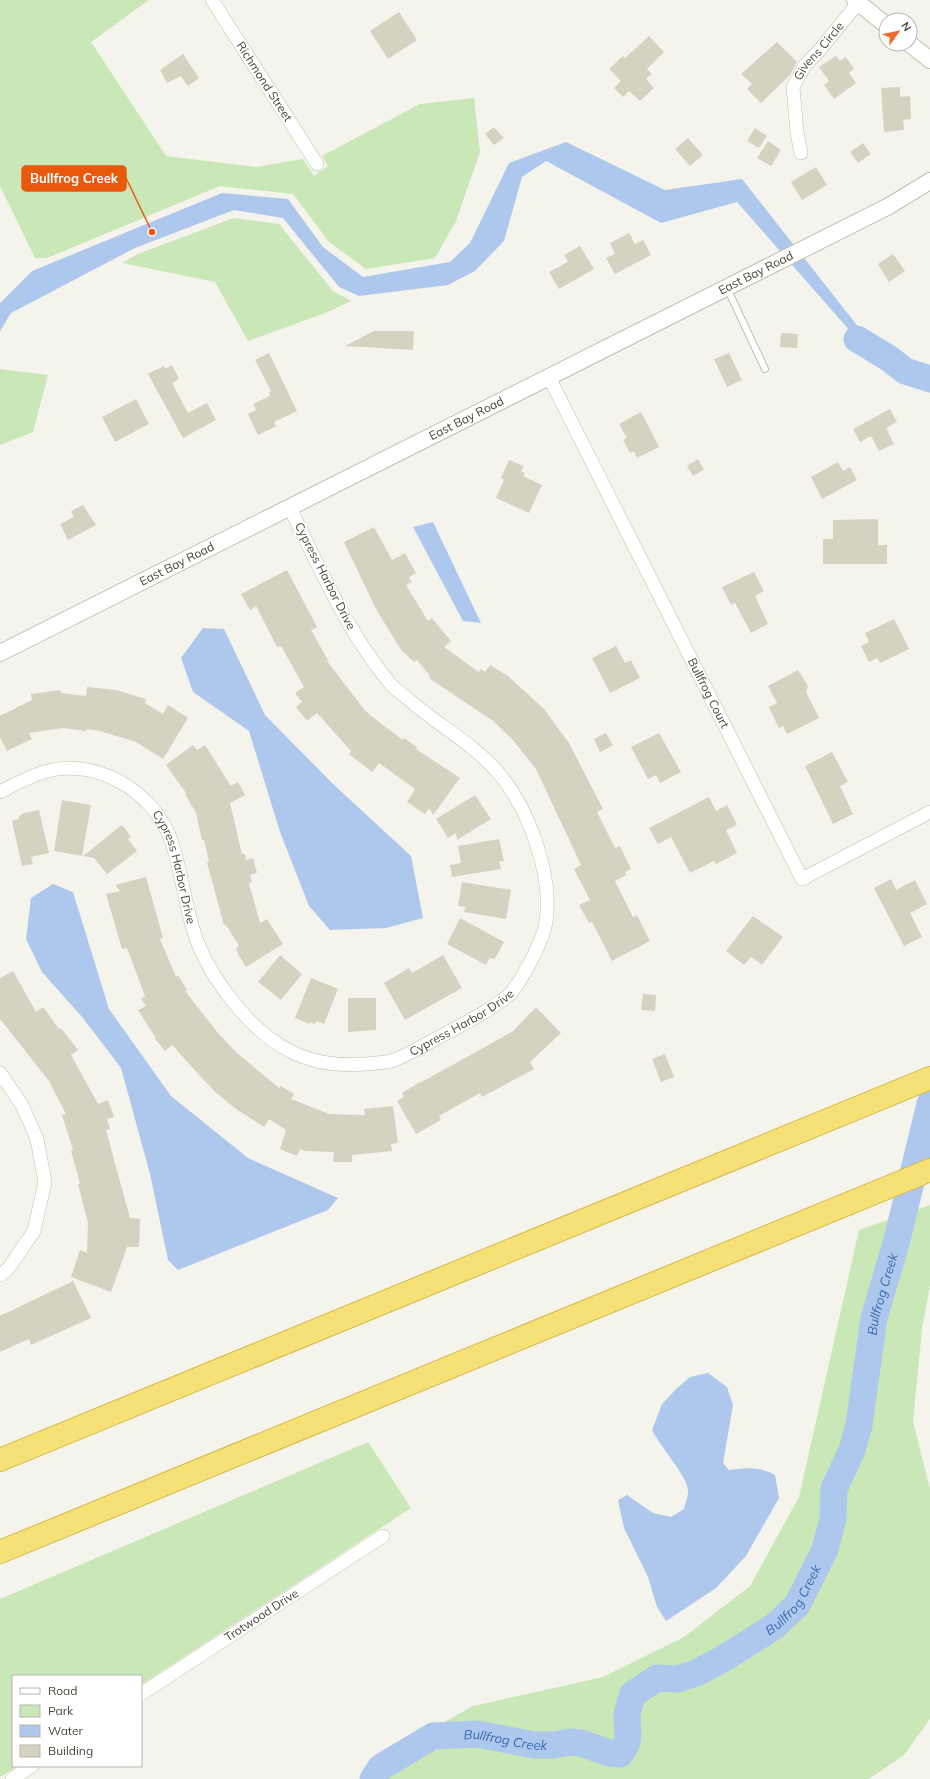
<svg xmlns="http://www.w3.org/2000/svg" width="930" height="1779" viewBox="0 0 930 1779" font-family="Mulish,sans-serif">
<style>
.green{fill:#cae7b8}
.water{fill:#aec8ed}
.lines{fill:none;stroke-linecap:round;stroke-linejoin:round}
.river{stroke:#aec8ed;stroke-width:27}
.building{fill:#d6d2c2}
.service-casing{stroke:#c1beaf;stroke-width:8}
.minor-casing{stroke:#c1beaf;stroke-width:14}
.tertiary-casing{stroke:#c1beaf;stroke-width:18}
.motorway-casing{stroke:#d5b946;stroke-width:24}
.service{stroke:#fff;stroke-width:6}
.minor{stroke:#fff;stroke-width:13}
.tertiary{stroke:#fff;stroke-width:16}
.motorway{stroke:#f6e177;stroke-width:22}
.labels{text-anchor:middle;stroke-width:3.5;stroke-linejoin:round;paint-order:stroke}
.street-label{font-size:12px;fill:#4a463a;stroke:#fff}
.water-label{font-size:13px;font-style:italic;fill:#3869b1;stroke:#fff}
.leader{fill:none;stroke:#e8590c;stroke-width:1.5}
.callout-dot{fill:#e8590c;stroke:#fff;stroke-width:1.5}
.callout{fill:#e8590c;stroke:#e8590c;stroke-width:1.5}
.callout-label{font-size:13px;text-anchor:middle;font-weight:bold;fill:#fff}
</style>
<rect width="100%" height="100%" fill="#f5f4ec"/>
<g class="green">
<polygon points="0,0 149,0 91,42 166,156 256,167 303,159 314,176 328,166 322,156 420,104 474,98 480,152 456,221 435,258 366,269 329,242 293,194 220,186 47,258 35,258 0,186"/>
<polygon points="234,218 279,224 333,291 351,301 328,312 248,341 215,282 122,263 138,254"/>
<polygon points="0,369 48,375 33,432 0,445"/>
<polygon points="930,1205 930,1285 922,1329 913,1421 930,1489 930,1719 904,1755 869,1779 366,1779 405,1744 473,1706 603,1677 684,1637 750,1586 799,1497 859,1230"/>
<polygon points="368,1442 411,1508 141,1685 141,1676 13,1676 13,1766 18,1766 0,1777 0,1599"/>
</g>
<g class="water">
<polygon points="566,142 665,190 742,179 867,338 857,339 737,202 661,223 546,161 522,177 504,241 475,271 448,285 359,296 339,287 283,218 234,210 135,248 11,313 0,331 0,303 32,271 222,193 288,199 323,247 363,277 450,262 470,243 509,163"/>
<polygon points="433,522 481,623 463,621 413,527"/>
<polygon points="203,628 224,629 265,715 332,783 411,856 423,918 386,928 330,930 309,906 280,832 249,731 193,692 181,658"/>
<polygon points="53,884 73,892 109,1009 171,1096 248,1158 338,1198 328,1210 178,1270 168,1260 150,1174 121,1068 83,1018 42,972 26,939 31,898"/>
<path d="M708,1373l19,14 6,18 -10,58 6,7c17,-2 31,-4 46,5l4,23 -33,58 -30,32 -50,33 -9,-14 -9,-30 -24,-49 -6,-28 9,-5 26,18 18,4 13,-8c1,-6 5,-14 4,-19 -1,-14 -29,-45 -36,-60l10,-26 14,-15 14,-12z"/>
</g>
<g class="lines">
<g class="river">
<polyline points="857,339 890,359 905,371 930,379"/>
<path id="s1" d="M373,1779l8,-12 52,-31 44,-2 57,11h20l17,-3 10,1 28,10 11,1c12,-14 7,-22 7,-39 1,-7 4,-15 6,-21l24,-16 21,1 18,-6 25,-13 54,-34 22,-21 28,-56 8,-30 1,-30 18,-39 7,-25 15,-107 23,-78 33,-136"/>
</g>
</g>
<g class="building">
<polygon points="399,12 417,40 388,59 370,31"/>
<polygon points="649,36 664,52 647,69 652,74 646,79 654,88 640,101 629,91 623,97 614,88 621,81 609,69 623,56 625,58"/>
<polygon points="777,42 797,62 790,75 761,103 747,89 752,84 741,74"/>
<polygon points="183,54 199,78 188,86 181,76 167,83 160,70"/>
<polygon points="836,56 840,61 846,57 854,69 849,73 856,83 834,99 824,85 829,81 819,67"/>
<polygon points="900,87 900,97 910,96 911,119 903,120 904,130 884,132 881,88"/>
<polygon points="494,127 504,138 494,145 485,134"/>
<polygon points="755,128 767,136 759,148 747,141"/>
<polygon points="688,138 703,155 690,166 675,149"/>
<polygon points="768,141 781,150 771,166 757,158"/>
<polygon points="863,143 871,154 858,163 850,152"/>
<polygon points="816,167 827,185 802,200 791,182"/>
<polygon points="629,233 635,244 643,240 651,255 615,274 606,258 615,254 610,243"/>
<polygon points="580,246 594,269 559,289 549,272 568,262 564,255"/>
<polygon points="893,254 905,271 889,282 878,264"/>
<polygon points="374,331 414,331 413,350 345,346"/>
<polygon points="781,333 798,334 797,348 780,347"/>
<polygon points="269,353 297,411 274,422 276,426 258,435 248,414 256,410 253,404 270,396 269,392 271,391 255,360"/>
<polygon points="729,353 742,380 727,387 714,359"/>
<polygon points="172,365 179,379 172,383 188,413 207,403 216,420 183,438 148,374 164,366 165,369"/>
<polygon points="136,399 149,424 115,442 102,417"/>
<polygon points="890,409 897,422 886,428 894,444 879,451 871,436 860,442 853,429"/>
<polygon points="641,412 659,447 637,458 634,451 630,453 623,440 627,438 619,424"/>
<polygon points="698,459 704,470 693,476 687,466"/>
<polygon points="509,460 524,466 521,471 525,473 523,476 542,485 529,513 496,498 504,480 501,478"/>
<polygon points="838,462 843,471 850,467 857,480 822,499 811,477"/>
<polygon points="83,505 96,525 68,540 60,524 74,517 71,511"/>
<polygon points="876,519 878,521 878,545 887,545 887,564 823,564 823,539 833,539 833,520"/>
<polygon points="374,527 392,560 405,553 416,573 409,577 412,582 406,585 428,621 432,618 451,641 444,647 479,672 481,669 485,672 490,665 508,676 544,709 569,743 603,809 597,812 615,848 620,846 631,869 625,872 626,875 615,881 633,917 637,915 650,941 612,961 592,922 589,923 579,905 590,900 574,869 581,865 536,769 512,739 493,721 429,678 430,676 417,660 414,662 402,651 377,611 344,542"/>
<polygon points="287,570 317,627 311,630 328,660 327,661 363,708 371,716 403,740 404,738 417,747 416,749 460,778 433,815 429,808 425,814 407,802 415,789 379,763 372,772 349,754 351,751 317,713 307,721 296,707 302,702 295,693 304,687 281,646 277,647 256,606 250,610 241,594"/>
<polygon points="754,572 764,591 755,596 768,624 751,633 735,603 731,605 722,587"/>
<polygon points="894,619 909,649 880,663 877,658 869,662 861,646 869,642 865,633"/>
<polygon points="616,646 625,663 631,660 640,678 610,693 592,658"/>
<polygon points="798,670 808,686 806,692 819,718 787,734 783,726 779,728 772,714 769,707 777,703 768,686"/>
<polygon points="87,687 116,690 146,699 145,703 163,714 168,705 188,718 163,759 136,742 100,731 87,729 86,731 63,728 29,733 32,739 7,751 0,737 0,716 32,700 31,694 60,690 61,693 86,696"/>
<polygon points="606,733 613,745 600,752 594,739"/>
<polygon points="659,733 681,772 660,783 656,775 648,779 631,747"/>
<polygon points="193,745 197,750 205,745 231,786 238,782 245,795 230,803 242,854 245,854 246,860 253,858 257,873 250,875 252,882 249,883 260,923 267,919 283,944 246,967 238,954 236,948 239,946 226,925 224,925 207,863 209,862 204,840 202,840 196,813 185,794 186,793 166,765"/>
<polygon points="832,752 848,782 840,786 853,814 833,824 805,766"/>
<polygon points="475,795 491,819 457,840 456,833 448,838 436,819"/>
<polygon points="709,797 716,811 727,805 737,825 726,830 737,853 716,864 714,861 690,873 671,837 658,844 649,828"/>
<polygon points="62,800 91,805 82,856 54,851"/>
<polygon points="39,810 49,853 31,857 33,864 22,866 12,821 19,819 19,816 24,813"/>
<polygon points="122,825 131,837 128,839 137,851 107,874 94,858 83,856"/>
<polygon points="499,839 504,861 499,862 501,869 452,877 450,865 461,863 458,846"/>
<polygon points="146,877 163,938 160,939 176,977 178,975 187,990 185,991 218,1033 237,1053 279,1088 281,1086 294,1094 291,1099 329,1114 365,1115 364,1109 393,1106 398,1143 391,1144 392,1151 352,1155 352,1162 333,1162 334,1152 305,1151 300,1149 297,1156 280,1149 286,1130 269,1119 264,1127 236,1109 214,1091 172,1045 165,1051 155,1039 156,1038 138,1010 146,1006 141,998 145,996 127,948 122,949 106,894 120,891 115,885"/>
<polygon points="891,879 896,890 915,880 927,904 910,913 922,937 904,946 874,888"/>
<polygon points="462,882 511,890 506,919 464,912 466,907 458,906"/>
<polygon points="753,916 783,937 762,965 751,957 744,965 726,951"/>
<polygon points="460,918 504,942 497,955 494,959 490,958 486,965 447,944"/>
<polygon points="280,955 302,974 281,1000 258,982"/>
<polygon points="443,955 462,988 405,1020 384,983 409,968 412,973"/>
<polygon points="13,971 36,1012 43,1007 59,1029 61,1028 78,1050 71,1055 98,1104 108,1100 114,1117 107,1119 110,1129 106,1130 130,1218 140,1219 139,1247 127,1247 111,1292 71,1277 80,1250 87,1253 88,1223 78,1184 80,1184 71,1151 73,1150 62,1115 66,1114 49,1081 0,1019 0,978"/>
<polygon points="311,978 338,989 324,1024 316,1021 315,1024 310,1022 310,1024 295,1018"/>
<polygon points="643,994 656,995 655,1011 641,1010"/>
<polygon points="348,998 376,998 376,1030 348,1032"/>
<polygon points="536,1007 561,1033 530,1062 534,1069 482,1097 480,1093 439,1116 441,1120 416,1134 397,1101 404,1097 402,1093 420,1082 420,1083 512,1032"/>
<polygon points="665,1054 674,1077 661,1082 652,1059"/>
<polygon points="73,1281 91,1318 31,1345 29,1339 0,1352 0,1316"/>
</g>
<g class="lines">
<g class="service-casing">
<polyline id="service" points="727,288 765,369"/>
</g>
<g class="minor-casing">
<g id="minor">
<path id="s2" d="M212,0l105,164"/>
<path id="s3" d="M801,153l-4,-20 -4,-46 12,-22 13,-13 40,-49"/>
<path id="s4" d="M549,377l253,502 128,-67"/>
<path id="s5" d="M0,792c13,-7 27,-14 41,-19 52,-18 112,17 130,67 12,35 14,72 28,106 16,38 54,87 91,105 23,12 50,15 75,13 9,-1 18,-1 26,-3 18,-6 35,-17 52,-26 15,-8 30,-16 45,-25 6,-5 15,-10 21,-15 13,-14 35,-56 37,-74 7,-46 -17,-110 -45,-145 -26,-32 -64,-51 -94,-78 -7,-5 -14,-10 -19,-17 -42,-52 -69,-114 -98,-173"/>
<polyline points="0,1073 22,1105 37,1139 45,1182 34,1231 8,1269 0,1275"/>
<path id="s6" d="M141,1694l242,-158"/>
<polyline points="12,1779 32,1766"/>
</g>
</g>
<g class="tertiary-casing">
<g id="tertiary">
<polyline points="855,0 886,25"/>
<polyline points="910,44 930,60"/>
<path id="s7" d="M0,653l889,-447 41,-25"/>
</g>
</g>
<g class="motorway-casing">
<g id="motorway">
<polyline points="0,1460 930,1078"/>
<polyline points="0,1552 930,1170"/>
</g>
</g>
<use href="#service" class="service"/>
<use href="#minor" class="minor"/>
<use href="#tertiary" class="tertiary"/>
<use href="#motorway" class="motorway"/>
</g>
<g class="labels">
<g class="street-label">
<text dy="4" stroke="none"><textPath href="#s3" startOffset="111">Givens Circle</textPath></text>
<text dy="4" stroke="none"><textPath href="#s2" startOffset="97">Richmond Street</textPath></text>
<text dy="4" stroke="none"><textPath href="#s7" startOffset="846">East Bay Road</textPath></text>
<text dy="4" stroke="none"><textPath href="#s7" startOffset="522">East Bay Road</textPath></text>
<text dy="4" stroke="none"><textPath href="#s7" startOffset="198">East Bay Road</textPath></text>
<text transform="translate(325 576) rotate(63)" y="4">Cypress Harbor Drive</text>
<text dy="4" stroke="none"><textPath href="#s4" startOffset="354">Bullfrog Court</textPath></text>
<text dy="4" stroke="none"><textPath href="#s5" startOffset="233">Cypress Harbor Drive</textPath></text>
<text dy="4" stroke="none"><textPath href="#s5" startOffset="641">Cypress Harbor Drive</textPath></text>
<text dy="4" stroke="none"><textPath href="#s6" startOffset="144">Trotwood Drive</textPath></text>
</g>
<g class="water-label">
<text dy="5" stroke="none"><textPath href="#s1" startOffset="845">Bullfrog Creek</textPath></text>
<text dy="5" stroke="none"><textPath href="#s1" startOffset="521">Bullfrog Creek</textPath></text>
<text dy="5" stroke="none"><textPath href="#s1" startOffset="148">Bullfrog Creek</textPath></text>
</g>
</g>
<path class="leader" d="M152 232L126 178"/>
<circle class="callout-dot" cx="152" cy="232" r="4"/>
<rect class="callout" x="22" y="166" width="104" height="25" rx="4"/>
<g class="callout-label">
<text x="74" y="183">Bullfrog Creek</text>
</g>
<rect x="12" y="1675" width="130" height="92" fill="#ffffff" stroke="#b7b5b0"/>
<rect x="20" y="1688" width="20" height="6" fill="#ffffff" stroke="#b7b5b0"/>
<text x="48" y="1695" font-size="12" fill="#4a463a">Road</text>
<rect x="20" y="1705" width="20" height="12" fill="#cae7b8" stroke="#b7b5b0"/>
<text x="48" y="1715" font-size="12" fill="#4a463a">Park</text>
<rect x="20" y="1725" width="20" height="12" fill="#aec8ed" stroke="#b7b5b0"/>
<text x="48" y="1735" font-size="12" fill="#4a463a">Water</text>
<rect x="20" y="1745" width="20" height="12" fill="#d6d2c2" stroke="#b7b5b0"/>
<text x="48" y="1755" font-size="12" fill="#4a463a">Building</text>
<g transform="translate(898 32) rotate(57)"><circle r="19" fill="#ffffff" stroke="#b7b5b0"/>
<path d="M0-3L7 15L0 10L-7 15Z" fill="#ee6a2b"/>
<text y="-6" font-size="11" font-weight="bold" text-anchor="middle" fill="#4a463a">N</text>
</g>
</svg>
